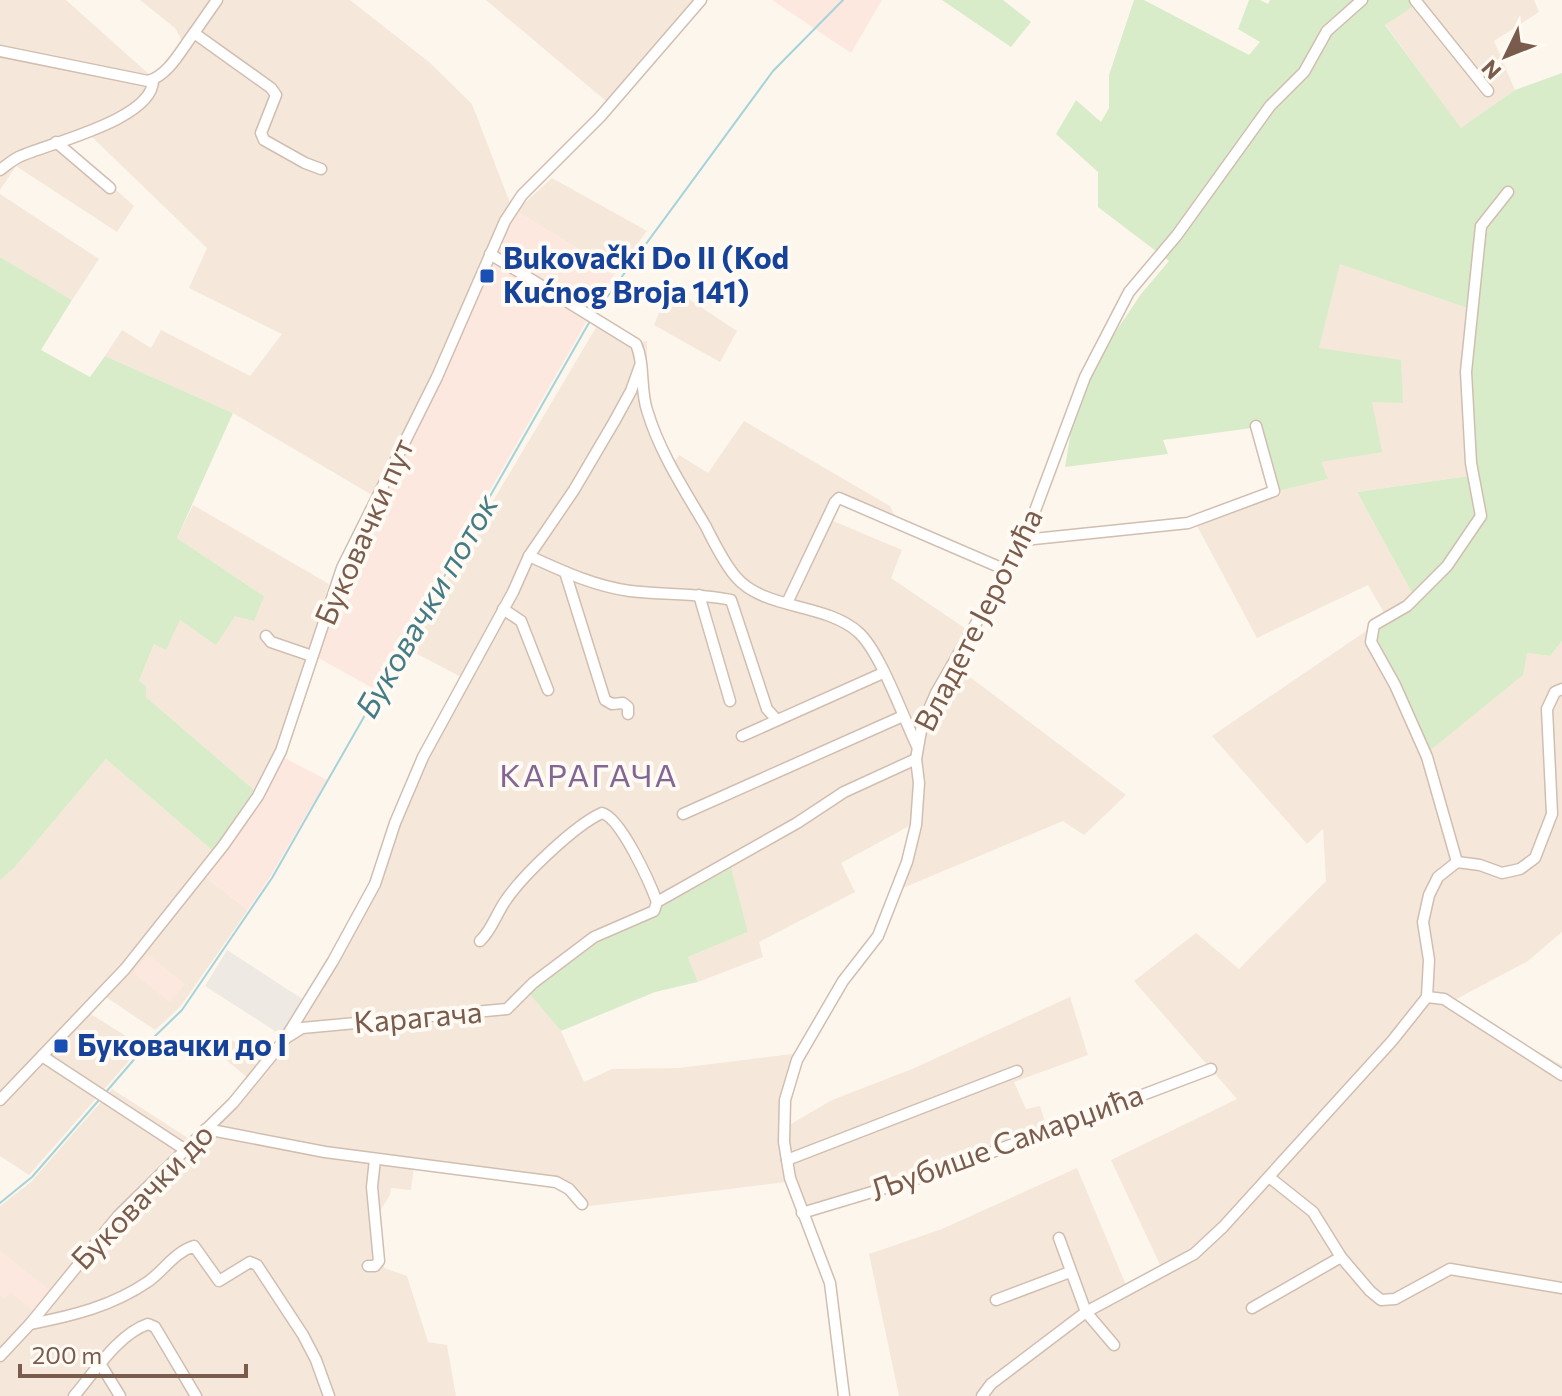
<svg xmlns="http://www.w3.org/2000/svg" width="1562" height="1396" viewBox="0 0 1562 1396" font-family="Commissioner,sans-serif">
<style>
.residential{fill:#f5e8da}
.commercial{fill:#fde8e0}
.industrial{fill:#efe9e4}
.green{fill:#d8ecc9}
.lines{fill:none;stroke-linecap:round;stroke-linejoin:round}
.stream{stroke:#a5d3da;stroke-width:2}
.minor-casing{stroke:#d1beb0;stroke-width:13}
.minor{stroke:#fff;stroke-width:10}
.transit-dot{fill:#1a4fb4;stroke:#fffaf3;stroke-width:3}
.labels{text-anchor:middle;stroke-width:8;stroke-linejoin:round;paint-order:stroke}
.transit-label{font-size:30px;font-weight:bold;fill:#164399;stroke:#fffaf3;text-anchor:start}
.street-label{font-size:30px;fill:#7a5c4d;stroke:#fffaf3}
.water-label{font-size:32px;font-style:italic;fill:#437c86;stroke:#fffaf3}
.neighbourhood-label{font-size:32px;letter-spacing:2px;fill:#846695;stroke:#fffaf3}
</style>
<rect width="100%" height="100%" fill="#fdf6ec"/>
<g class="residential">
<polygon points="0,0 66,0 151,76 164,66 182,41 175,28 140,0 350,0 429,62 472,104 510,203 500,218 485,250 430,385 372,495 233,413 105,356 122,330 151,348 161,330 250,376 282,334 189,288 207,248 91,136 65,144 134,206 117,232 16,166 0,190"/>
<polygon points="486,0 694,0 676,24 606,101"/>
<polygon points="1423,0 1534,0 1539,12 1494,41 1515,90 1461,129 1385,24"/>
<polygon points="552,178 647,231 616,272 516,211"/>
<polygon points="0,194 99,259 72,300 0,257"/>
<polygon points="1340,263 1476,311 1476,475 1357,492 1417,602 1387,618 1368,585 1257,638 1196,524 1279,491 1327,479 1321,462 1319,348"/>
<polygon points="670,287 737,331 720,362 654,325"/>
<polygon points="598,324 631,344 647,341 647,396 657,431 673,464 679,455 708,473 744,421 890,506 900,526 844,499 831,520 902,550 891,578 975,635 958,668 1126,795 1084,835 1063,821 891,893 913,824 841,863 855,892 759,942 763,957 698,982 688,957 748,932 730,868 530,993 561,1031 584,1082 612,1069 679,1068 807,1052 792,1080 786,1110 789,1125 832,1100 912,1069 1070,997 1088,1055 1014,1082 1026,1109 1040,1106 1050,1138 801,1216 786,1182 581,1207 568,1192 555,1184 414,1166 411,1190 391,1188 390,1195 378,1214 384,1268 407,1276 428,1342 447,1345 456,1396 0,1396 0,1206 31,1182 112,1089 191,1140 208,1123 247,1077 221,1056 232,1040 264,1061 321,973 372,881 461,677 406,648"/>
<polygon points="193,505 329,584 275,757 254,790 146,697 146,686 139,681 154,644 180,619 235,616 264,596 177,538"/>
<polygon points="1366,631 1394,681 1527,653 1550,656 1562,641 1562,932 1528,961 1449,1003 1562,1065 1562,1396 899,1396 869,1254 942,1229 1077,1168 1126,1285 1162,1269 1111,1160 1237,1099 1134,981 1196,933 1239,969 1326,881 1323,829 1307,844 1212,736"/>
<polygon points="106,759 213,851 110,977 0,1092 0,880 14,868"/>
<polygon points="204,876 248,910 180,1007 155,1030 106,997"/>
<polygon points="89,1013 142,1046 29,1175 0,1156 0,1107"/>
</g>
<g class="commercial">
<polygon points="772,0 882,0 851,53"/>
<polygon points="516,211 616,272 592,313 495,254"/>
<polygon points="491,260 588,319 376,690 315,656 345,570"/>
<polygon points="283,757 327,780 270,877 248,910 204,876 239,832"/>
<polygon points="148,955 185,984 170,1002 133,973"/>
<polygon points="0,1251 50,1290 34,1311 10,1292 4,1299 0,1295"/>
</g>
<polygon class="industrial" points="227,950 304,1000 281,1035 205,986"/>
<g class="green">
<polygon points="942,0 1003,0 1031,22 1011,47"/>
<path d="M1134,0h10l105,55 11,-13 -22,-13 11,-29h11l8,4 2,-4h153l-38,25 76,103 54,-38 47,-17v568l-12,15 -23,-3 -4,22 -96,78 -33,-72 -28,-50 51,-29 -60,-110 119,-17c-5,-55 -6,-109 0,-164l-136,-47 -21,84 82,12 2,43 -31,-1 10,50 -61,10 7,17 -49,12 -20,-64 -96,13 5,14 -103,13 10,-62 31,-59 35,-52 28,-33 -71,-54v-35l-42,-38 20,-34 25,22 8,-14v-33z"/>
<polygon points="0,257 72,300 41,350 90,377 105,356 233,413 177,538 264,596 254,621 235,616 216,645 180,620 166,650 154,644 139,681 146,686 146,697 254,790 213,851 106,759 14,868 0,880"/>
<polygon points="731,868 748,932 688,957 698,982 655,992 561,1031 529,993 599,942"/>
</g>
<g class="lines">
<g class="stream">
<polyline points="596,312 773,71 843,0"/>
<polyline points="106,1092 150,1041 182,1010 272,878 590,321"/>
<polyline points="0,1203 32,1177 99,1100"/>
</g>
<g class="minor-casing">
<g id="minor">
<polyline points="217,0 194,33 271,88 276,95 261,133 264,140 305,163 321,169"/>
<polyline points="1415,0 1488,91"/>
<path d="M0,51l148,30c21,-6 33,-31 46,-48"/>
<polyline points="56,142 110,188"/>
<path d="M0,170c7,-5 13,-11 21,-14 29,-13 133,-37 132,-76"/>
<path d="M490,254l146,90c9,20 4,45 11,66 12,41 36,78 58,115 9,17 18,37 31,52 28,33 90,26 122,55 22,19 45,85 59,114"/>
<polyline points="1024,540 1188,523 1274,491 1256,426"/>
<path d="M529,556c33,15 65,30 101,35 34,4 68,2 101,9l36,109 10,11"/>
<polyline points="565,572 605,700 612,704 623,703 628,707 628,714"/>
<polyline points="699,595 730,701"/>
<polyline points="787,603 835,502 839,498 1006,570"/>
<polyline points="503,609 521,621 548,690"/>
<polyline points="266,636 271,642 312,656"/>
<polyline points="742,736 883,673"/>
<polyline points="683,814 903,716"/>
<polyline points="1457,862 1427,757 1395,685 1371,642 1374,625 1407,606 1447,566 1481,516 1471,463 1466,372 1481,226 1508,192"/>
<path d="M480,941c12,-11 16,-27 26,-41 17,-25 69,-75 96,-87 19,5 48,70 55,89"/>
<polyline points="1427,997 1444,999 1562,1075"/>
<polyline points="288,1034 333,961 375,884 395,823 423,757 513,592 529,556 574,490 614,422 631,391 640,366"/>
<polyline points="42,1056 184,1149"/>
<polyline points="0,1100 125,969 223,846 258,796 281,751 342,568 437,377 505,221 522,195 600,117 701,0"/>
<polyline points="206,1129 325,1152 556,1182 569,1189 582,1204"/>
<polyline points="787,1160 1017,1071"/>
<polyline points="1269,1177 1313,1212 1341,1257 1370,1291 1381,1300 1395,1299 1450,1269 1562,1288"/>
<polyline points="802,1213 942,1171 1211,1069"/>
<polyline points="1059,1238 1086,1312 1114,1345"/>
<polyline points="368,1266 375,1266 379,1261 372,1187 375,1159"/>
<polyline points="996,1300 1070,1272"/>
<polyline points="1252,1308 1341,1257"/>
<path d="M30,1324c42,-8 83,-18 119,-43 15,-11 26,-29 45,-35l25,35 31,-19 7,3 46,70 13,25 13,36"/>
<polyline points="0,1356 30,1324 118,1216 233,1103 286,1038 302,1028 507,1009 533,983 594,937 654,911 657,902 797,823 844,792 916,759"/>
<polyline points="101,1365 120,1396"/>
<path d="M74,1396c20,-23 44,-62 74,-72l7,3 41,69"/>
<polyline points="844,1396 830,1283 790,1178 784,1142 785,1100 797,1060 843,981 878,936 907,862 916,825 919,783 916,759 922,725 936,693 1024,540 1085,377 1129,292 1177,235 1270,106 1304,72 1327,31 1362,0"/>
<polyline points="982,1396 991,1384 1086,1312 1194,1254 1223,1227 1392,1041 1427,997 1429,960 1423,922 1429,895 1438,877 1457,862 1480,865 1502,873 1520,869 1535,858 1552,814 1547,709 1555,692 1562,689"/>
</g>
</g>
<use href="#minor" class="minor"/>
</g>
<g class="transit-dot">
<rect x="479" y="268" width="16" height="16" rx="4"/>
<rect x="53" y="1038" width="16" height="16" rx="4"/>
</g>
<g class="labels">
<g class="transit-label">
<text x="503" y="269">Bukovački Do II (Kod<tspan x="503" dy="34">Kućnog Broja 141)</tspan></text>
<text x="77" y="1056">Буковачки до I</text>
</g>
<g class="street-label">
<text transform="translate(365 532) rotate(-66)" y="10">Буковачки пут</text>
<text transform="translate(979 620) rotate(-63)" y="10">Владете Јеротића</text>
<text transform="translate(418 1018) rotate(-5)" y="10">Карагача</text>
<text transform="translate(1007 1143) rotate(-20)" y="10">Љубише Самарџића</text>
<text transform="translate(143 1197) rotate(-46)" y="10">Буковачки до</text>
</g>
<g class="water-label">
<text transform="translate(427 606) rotate(-60)" y="11">Буковачки поток</text>
</g>
<g class="neighbourhood-label">
<text x="589" y="787">КАРАГАЧА</text>
</g>
</g>
<g transform="translate(1506 56) rotate(227)" stroke="#fffaf3" stroke-width="6" paint-order="stroke">
<path d="M0-6L14 30L0 20L-14 30Z" fill="#7a5c4d"/>
<text y="-12" font-size="22" font-weight="bold" text-anchor="middle" fill="#7a5c4d">N</text>
</g>
<path d="M20 1364v12h226v-12" fill="none" stroke="#7a5c4d" stroke-width="4"/>
<text x="32" y="1364" font-size="24" fill="#7a5c4d" stroke="#fffaf3" stroke-width="6" paint-order="stroke">200 m</text>
</svg>
